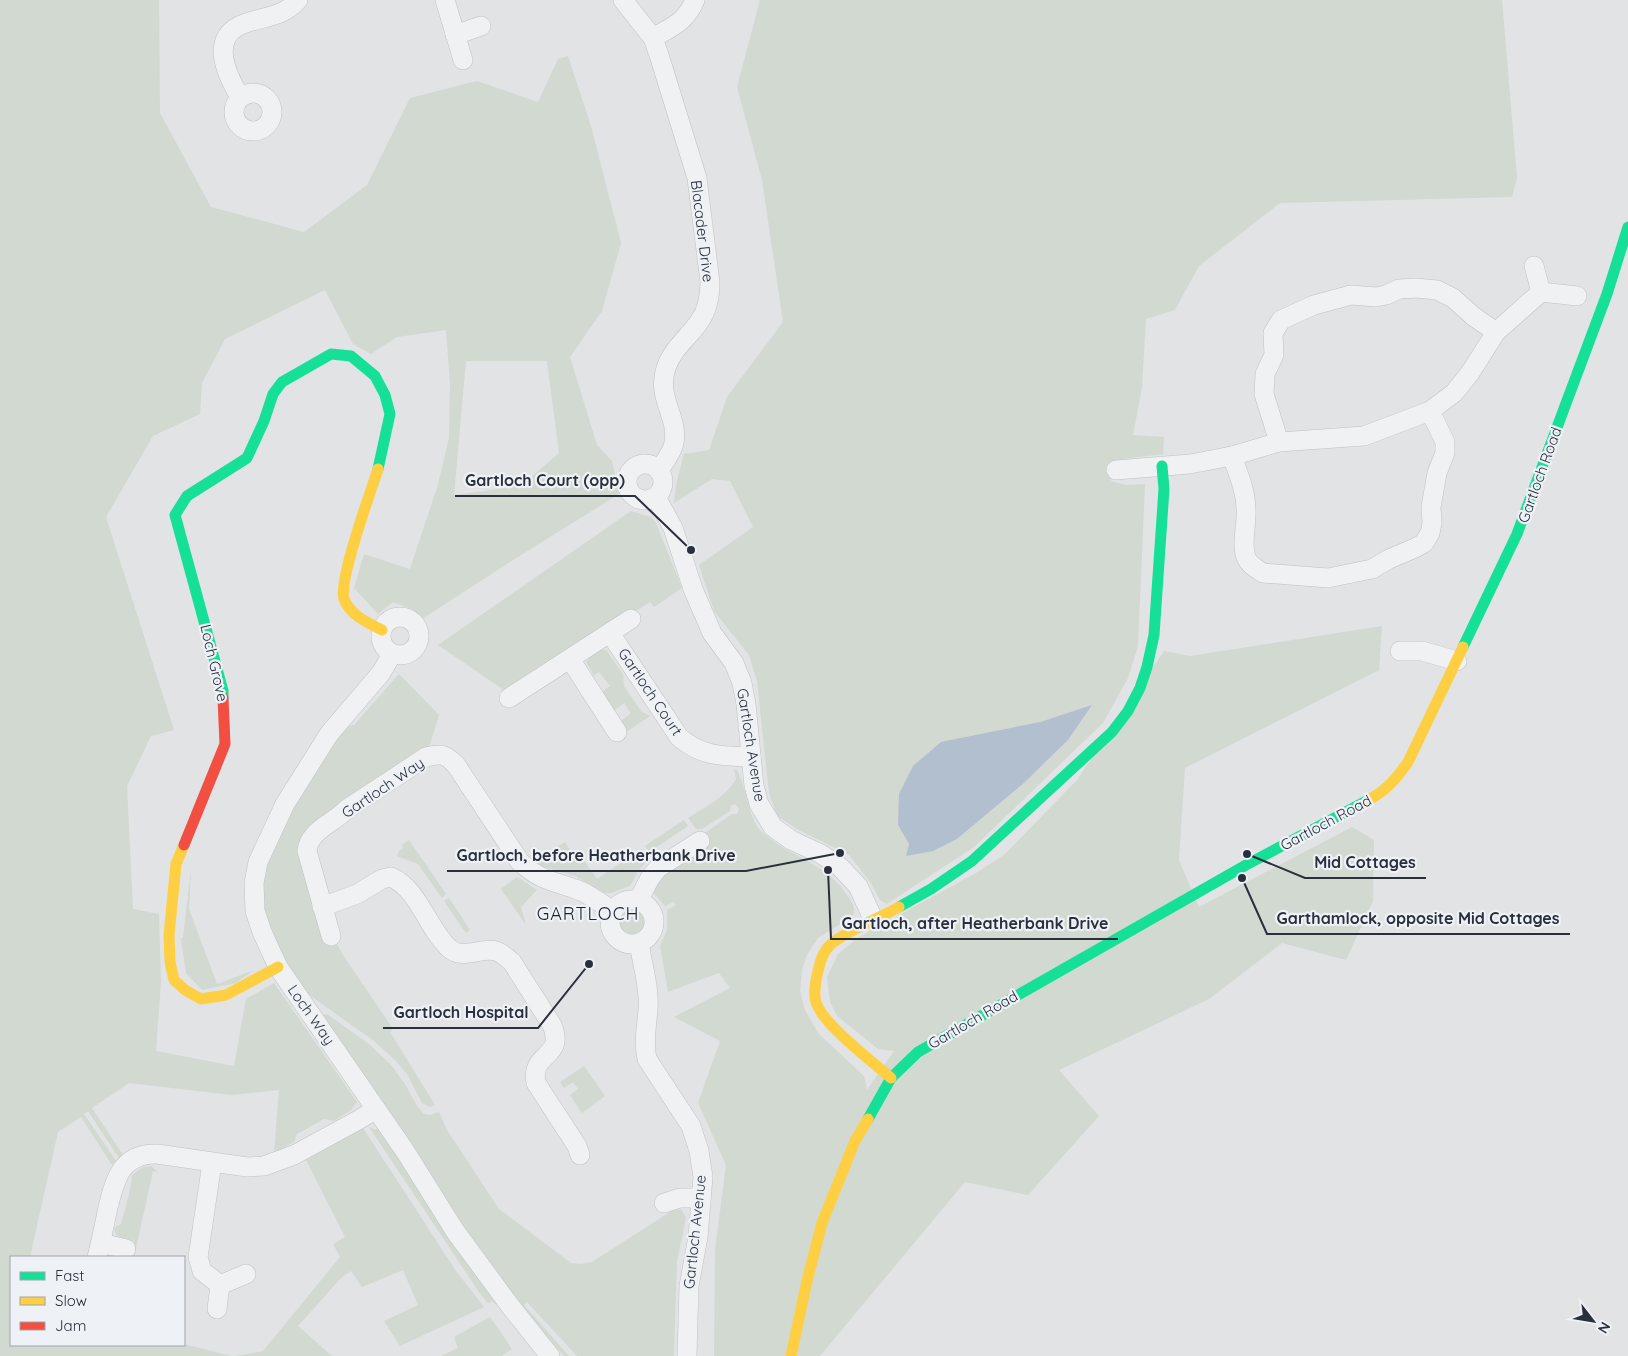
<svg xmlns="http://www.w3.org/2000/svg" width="1628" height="1356" viewBox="0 0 1628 1356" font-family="Quicksand,sans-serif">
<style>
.green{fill:#d2d9d1;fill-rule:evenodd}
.water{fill:#b1bfce}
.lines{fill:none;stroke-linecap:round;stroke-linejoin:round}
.street-casing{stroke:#bfc1c3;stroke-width:20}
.street{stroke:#eff1f2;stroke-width:19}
.fast{stroke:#16e098;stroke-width:11}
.slow{stroke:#ffcf43;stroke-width:11}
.jam{stroke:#f24e42;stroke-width:11}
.labels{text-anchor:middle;stroke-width:4.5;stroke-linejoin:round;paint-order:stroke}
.street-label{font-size:15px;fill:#29303c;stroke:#eef1f5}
.quarter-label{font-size:18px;letter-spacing:1px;fill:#1b222d;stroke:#eef1f5}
.leader{fill:none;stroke:#29303c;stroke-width:2}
.callout-dot{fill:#29303c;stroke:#eef1f5;stroke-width:2}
.callout-label{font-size:16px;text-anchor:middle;font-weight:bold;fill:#29303c;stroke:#eef1f5;stroke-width:4.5;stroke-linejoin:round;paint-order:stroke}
</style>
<rect width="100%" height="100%" fill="#e1e3e5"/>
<g class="green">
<path d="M0,0h159l1,113 51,94 93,25 63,-47 43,-87 67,-17 61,21 20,-43 10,-3 23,70 30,117 -19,68 -32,46 27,88 15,16 7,33 -109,68 -88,57 -10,-10 -19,-7 -15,12 -24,-26 10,-34 46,15 27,-81 12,-50 1,-54 -4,-54 -49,7 -26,17 -18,-10 -28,-54 -100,49 -23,44 -2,31 -47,22 -47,81 68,213 -23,6 -24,50 6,123 26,5 2,68 -5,69 78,15 12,-67 28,-16 83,119 -6,8 -17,11 -10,-2 -27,15 -3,8 -20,11 5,-63 -47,5 -103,-12 -37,25 31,47 -4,3 -31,-47 -4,3 32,47 -4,4 -31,-48 -23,15 -28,125h-19v88l173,-1 47,12h-231zM466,361h81l12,92 -38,33 -67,9z"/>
<path d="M760,0h742l15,178 -5,19 -232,6 -81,63 -24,44 -29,9 -4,68 -9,48 31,2 -1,17 -47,6 -5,21 15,4 19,-1 -7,162 -10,32 -25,45 -129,124 -87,57 -7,-4 -9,-17 -22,-28 -52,-26 -20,-13 -8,-23 -12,-112 -8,-26 -35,-44 -15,-46 54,-38 -23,-46 -18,-2 -38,24 3,-23 7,-26 25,-4 18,-53 56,-75 -21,-142 -25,-93zM1091,706l-23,34 -44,43 -67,56 -51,17 3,-12 -11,-19 102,-94 40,-9z"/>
<polygon points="631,511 651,517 656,523 682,588 654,607 650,602 507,692 438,645"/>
<path d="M1382,626l-3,44 -194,98 -6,92 20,47 153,-80 22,13 -1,61 -27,59 -64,-17 -73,56 -150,71 40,46 -71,79 -63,-13 -145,174h-106l1,-106 11,-85 -28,-62 22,-62 -46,-24 56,-29 -11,-15 -51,19 -8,-46 7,-16v-20l9,-5 -2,-3 -9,4 -13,-15 1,-9 47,-48 5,-1 27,-19h5l2,-5 -4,-5 -4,2 -1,5 -28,18h-6l-8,-11c17,-11 38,-21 48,-39l-2,-10 3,1c10,19 10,41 21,58 4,5 11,9 15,13 27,19 56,26 74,54 5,7 9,13 6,21l-35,22 -11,17 -5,15 -2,21 5,19 13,23 46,43 3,14 27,-39 -16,-2 -41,-33 -7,-14 -3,-25 11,-23 19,-16 119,-65 29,-19 72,-74 87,-129 26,5z"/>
<polygon points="602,650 606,650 623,674 624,686 641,711 650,716 614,740 622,720 631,713 624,703 615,710 611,709 600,693 610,686 599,672 594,675 586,662 592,655"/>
<polygon points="399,674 439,715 428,750 300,851 325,943 336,942 341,952 393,1029 390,1032 435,1105 430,1107 422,1103 407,1074 395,1060 374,1041 308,994 288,966 267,930 262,909 263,872 276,838 314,769 346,726 354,725"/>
<polygon points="684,820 688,826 649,852 645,846"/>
<polygon points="409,840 446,894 442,898 418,864 397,856 399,851 403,848 402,845"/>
<polygon points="565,842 572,853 576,850 597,879 641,849 648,860 638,871 630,886 611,893 605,893 575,876 534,864 530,857 533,855 538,860"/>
<polygon points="191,870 189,909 217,984 254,970 236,983 202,990 186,973 181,939 183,937"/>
<polygon points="517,877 537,890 521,907 526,925 501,889"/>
<polygon points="449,898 470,930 466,933 444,901"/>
<circle cx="633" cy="922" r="13"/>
<polygon points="327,1014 369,1044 391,1065 405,1084 417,1106 424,1114 430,1115 439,1112 447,1130 499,1209 571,1263 581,1264 592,1262 673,1210 681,1209 686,1218 677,1261 674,1356 577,1356 527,1302 524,1305 569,1356 564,1356 492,1274 322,1015"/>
<polygon points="584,1066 605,1096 582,1113 570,1095 578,1089 573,1082 564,1088 560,1082"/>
<polygon points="369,1127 375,1130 380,1127 498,1303 496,1305 492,1301 488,1303 479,1292"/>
<polygon points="363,1128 456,1271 484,1307 400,1346 384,1321 418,1305 403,1270 362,1287 351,1271 341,1278 298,1326 332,1356 236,1356 263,1351 340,1257 333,1244 345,1237 306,1160"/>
<path d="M151,1166l7,6 -5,-1 -19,86h-2l2,-16 -17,-5 -3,-8 7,-4c3,-10 12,-43 11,-49l11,-8z"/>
<polygon points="490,1317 512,1349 502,1356 441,1356 458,1348 454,1337"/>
</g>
<polygon class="water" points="1092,705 1068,740 1024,783 957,839 933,851 906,856 909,844 898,825 899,794 913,766 941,742 1040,722"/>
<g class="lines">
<g class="street-casing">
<g id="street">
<polyline points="445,0 463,60"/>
<path d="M623,0l30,38 6,17 38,123 13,104c0,14 -2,28 -11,40 -11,16 -27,27 -33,46 -10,30 13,49 8,75 -2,10 -9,18 -15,27"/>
<polyline points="455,35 481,26"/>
<path d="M653,38c20,-12 33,-16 42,-38"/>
<circle cx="253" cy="112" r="19"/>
<path d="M240,97c-14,-23 -32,-62 6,-74 20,-7 37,-6 52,-23"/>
<polyline points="1534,266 1541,292"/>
<polyline points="1279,442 1264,394 1265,374 1274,355 1273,333 1281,320 1314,305 1351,295 1376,297 1386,295 1399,289 1416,288 1437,290 1453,298 1473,316 1496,332"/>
<path d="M1232,456c6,17 14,35 14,54 1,15 -5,33 0,47 2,7 11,12 17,16l65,5 44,-9 17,-10 26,-11 9,-5 6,-10 2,-10 -1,-16 6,-34 8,-20v-11l-15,-31"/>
<circle cx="645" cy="482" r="18"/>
<polyline points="1116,470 1190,464 1232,456 1279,442 1364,436 1430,411 1454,393 1470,373 1496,332 1541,292 1577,296"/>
<polyline points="656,497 673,528 693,589 712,633 734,663 742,683 746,704 754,786 759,804 773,827 791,840 821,854 840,867 858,886 874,921"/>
<circle cx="400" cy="636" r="19"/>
<path d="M610,633l69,104c23,20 44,19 72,20"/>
<polyline points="1400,651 1422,651 1457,661"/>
<polyline points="392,654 381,673 329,734 285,804 258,862 254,883 255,911 262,932 278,967 405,1151 455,1231 511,1307 550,1356"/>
<polyline points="570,659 617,732"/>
<polyline points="509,698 631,619"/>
<circle cx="632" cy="922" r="22"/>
<polyline points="638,901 650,878 658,868 700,841"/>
<path d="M322,907l35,-13 25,-15 9,-2c28,12 37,53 59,72 13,11 31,-2 46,2 6,2 11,7 16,11l40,63c14,34 -22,26 -16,58l41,63 3,9"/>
<path d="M331,936l-24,-85c2,-21 27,-28 40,-42l79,-52c16,-4 19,-3 30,8l64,97c23,21 37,19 63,30 10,5 20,13 30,19"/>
<path d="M639,943c3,20 11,46 9,66 -1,17 -5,32 -1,50l44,67 8,25 4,26 -5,60 -9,49 -2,70"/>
<polyline points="212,1163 198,1257 202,1271 220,1285 246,1274"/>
<polyline points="664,1203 680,1198 701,1198"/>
<polyline points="101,1243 126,1249"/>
<path d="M97,1257c4,-15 7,-30 10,-45 7,-30 13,-59 50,-58l90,13 17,-1 30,-11 66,-36 16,-10"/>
<polyline points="217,1309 220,1285"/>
</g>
</g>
<use href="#street" class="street"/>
<g class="fast">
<polyline points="1463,647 1517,534 1607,294 1628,227"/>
<polyline points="223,698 223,691 175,515 187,496 247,458 264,421 273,394 282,382 331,354 351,356 375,376 385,395 390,414 378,469"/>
<polyline points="899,907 931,889 972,861 1112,732 1128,711 1140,688 1147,667 1154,635 1164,489 1162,466"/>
<polyline points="868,1119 891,1078 918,1052 1246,865 1370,799"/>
</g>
<g class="slow">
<path d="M378,469c-7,22 -40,112 -34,130 6,16 24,24 38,31"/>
<path d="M1370,799c16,-8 28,-22 38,-37l55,-115"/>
<polyline points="184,845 176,864 169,935 170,962 174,980 185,990 201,999 226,995 278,967"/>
<path d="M891,1078c-19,-17 -68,-53 -75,-76 -3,-9 0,-22 2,-31 2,-10 5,-20 13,-27 17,-14 47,-25 68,-37"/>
<polyline points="791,1356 807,1281 822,1223 855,1141 868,1119"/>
</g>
<polyline class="jam" points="184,845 225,744 223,698"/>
</g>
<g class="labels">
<g class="street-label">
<text transform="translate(702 231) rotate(83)" y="5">Blacader Drive</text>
<text transform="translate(1540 475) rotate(-70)" y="5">Gartloch Road</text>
<text transform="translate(214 663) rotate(77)" y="5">Loch Grove</text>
<text transform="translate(650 692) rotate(56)" y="5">Gartloch Court</text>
<text transform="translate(751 745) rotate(81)" y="5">Gartloch Avenue</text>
<text transform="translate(383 788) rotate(-34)" y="5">Gartloch Way</text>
<text transform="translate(1326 823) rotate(-28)" y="5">Gartloch Road</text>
<text transform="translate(311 1015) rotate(55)" y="5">Loch Way</text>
<text transform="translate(973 1020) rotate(-30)" y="5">Gartloch Road</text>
<text transform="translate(695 1232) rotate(-84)" y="5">Gartloch Avenue</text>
</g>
<g class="quarter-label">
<text x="588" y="920">GARTLOCH</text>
</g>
</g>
<path class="leader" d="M691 550L635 496H455M840 853L746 871H447M1247 854L1305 878H1426M1242 878L1267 934H1570M828 870L831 939H1118M589 964L538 1028H383"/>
<g class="callout-dot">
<circle cx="691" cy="550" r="5"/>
<circle cx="840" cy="853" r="5"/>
<circle cx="1247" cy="854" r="5"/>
<circle cx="1242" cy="878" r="5"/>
<circle cx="828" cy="870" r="5"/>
<circle cx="589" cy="964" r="5"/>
</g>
<g class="callout-label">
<text x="545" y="486">Gartloch Court (opp)</text>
<text x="596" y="861">Gartloch, before Heatherbank Drive</text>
<text x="1365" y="868">Mid Cottages</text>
<text x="1418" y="924">Garthamlock, opposite Mid Cottages</text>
<text x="975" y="929">Gartloch, after Heatherbank Drive</text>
<text x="461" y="1018">Gartloch Hospital</text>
</g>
<rect x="10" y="1256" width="175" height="90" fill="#eef1f5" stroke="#9fa4ab"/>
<rect x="20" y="1272" width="25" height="8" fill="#16e098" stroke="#9fa4ab"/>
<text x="55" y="1281" font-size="15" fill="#29303c">Fast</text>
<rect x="20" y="1297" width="25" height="8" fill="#ffcf43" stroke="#9fa4ab"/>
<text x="55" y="1306" font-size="15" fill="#29303c">Slow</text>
<rect x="20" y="1322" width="25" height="8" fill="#f24e42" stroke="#9fa4ab"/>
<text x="55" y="1331" font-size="15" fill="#29303c">Jam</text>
<g transform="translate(1593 1321) rotate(121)" stroke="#eef1f5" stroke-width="4" paint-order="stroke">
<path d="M0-4L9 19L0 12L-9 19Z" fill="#29303c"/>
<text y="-8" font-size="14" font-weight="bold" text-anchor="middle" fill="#29303c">N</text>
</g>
</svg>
